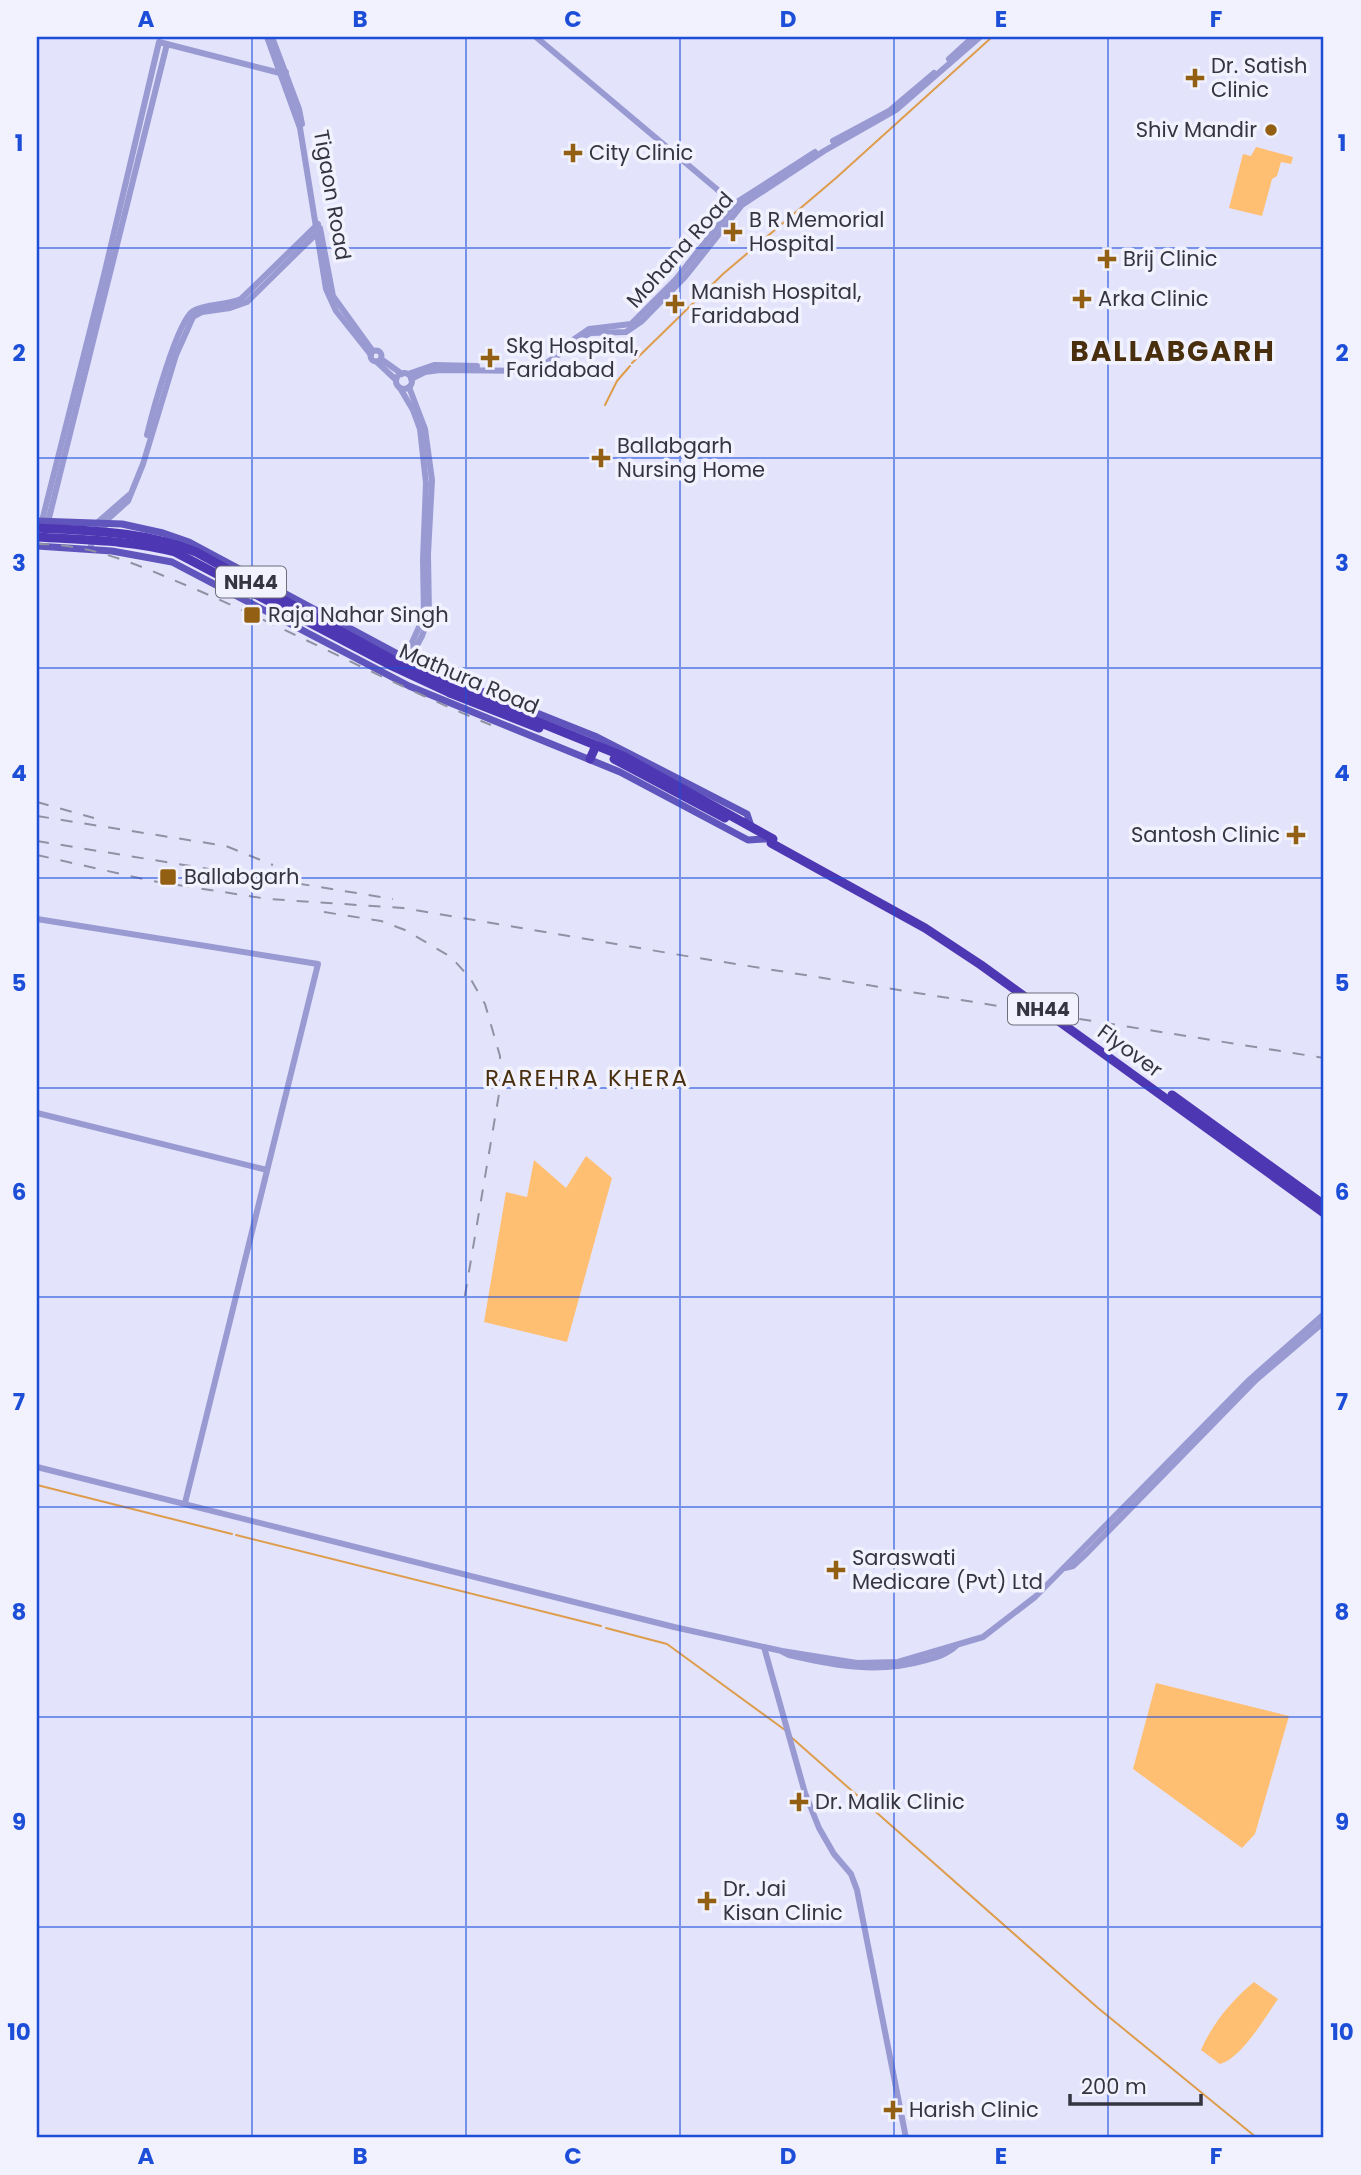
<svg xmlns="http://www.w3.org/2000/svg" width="1361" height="2175" viewBox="0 0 1361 2175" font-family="Poppins,sans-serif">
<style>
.green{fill:#ffbf72}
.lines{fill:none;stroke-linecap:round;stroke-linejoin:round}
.stream{stroke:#de9d4c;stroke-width:2}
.minor{stroke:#9a9ad3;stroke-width:6}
.major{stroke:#6055bc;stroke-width:7}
.highway{stroke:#4e37b2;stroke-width:9}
.rail{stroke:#9191a4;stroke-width:2;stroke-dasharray:12 12;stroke-linecap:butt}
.highway-bridge{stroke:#4e37b2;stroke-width:9}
.grid{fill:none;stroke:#1d4ed8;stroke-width:2;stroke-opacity:0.55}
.poi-dot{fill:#935f13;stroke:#f1f2fe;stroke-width:2.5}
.labels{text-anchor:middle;stroke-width:7;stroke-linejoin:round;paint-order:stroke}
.shield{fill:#f1f2fe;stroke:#6d6e7a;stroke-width:2}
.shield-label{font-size:19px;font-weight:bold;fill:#353541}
.poi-label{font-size:21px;fill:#353541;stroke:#f1f2fe;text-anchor:start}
.street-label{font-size:21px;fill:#353541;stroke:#f1f2fe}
.neighbourhood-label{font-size:23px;letter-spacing:2px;fill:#492f0d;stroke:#f1f2fe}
.district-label{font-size:28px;font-weight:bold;letter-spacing:2px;fill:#492f0d;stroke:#f1f2fe}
.neatline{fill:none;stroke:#1d4ed8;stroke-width:2.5}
.grid-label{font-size:23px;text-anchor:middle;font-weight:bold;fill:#1d4ed8}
</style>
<rect width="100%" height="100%" fill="#e3e3fc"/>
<g class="green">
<polygon points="1256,147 1293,157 1291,164 1281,162 1277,176 1272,179 1262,216 1229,208 1243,154 1251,156"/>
<polygon points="586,1156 612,1178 567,1342 484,1322 506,1192 527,1197 534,1160 566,1188"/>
<polygon points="1156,1683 1289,1716 1255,1834 1242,1848 1133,1769"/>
<path d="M1254,1982l24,17c-13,18 -36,59 -58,65l-19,-14c11,-26 31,-50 53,-68z"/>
</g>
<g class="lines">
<g class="stream">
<polyline points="632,363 723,274 836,178 992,37"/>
<polyline points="605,405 617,381 630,366"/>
<polyline points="37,1485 232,1534"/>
<polyline points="236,1535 601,1626"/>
<polyline points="606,1628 667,1644 785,1730"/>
<polyline points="791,1737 1098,2008 1257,2138"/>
</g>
<g class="minor">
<polyline points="267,37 300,128 326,289 336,311 371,355"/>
<polyline points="272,37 299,109 302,124"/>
<polyline points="536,37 738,207"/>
<polyline points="949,59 973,37"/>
<polyline points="833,141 889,111 934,73"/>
<polyline points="320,228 333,296 372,350"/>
<circle cx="376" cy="356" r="5.5"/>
<polyline points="557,351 589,329 631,324 676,279 737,202 815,152"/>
<polyline points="381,359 402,374"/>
<polyline points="377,362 396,380"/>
<circle cx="404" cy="381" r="8"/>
<polyline points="408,374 434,365 477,366"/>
<polyline points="411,379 425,372 440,370 526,371 542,366 590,333 626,332 642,321 685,277 742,205 824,151 896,110 980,37"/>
<polyline points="409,387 425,429 432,480 428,554 429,616 422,636 409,660"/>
<polyline points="400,388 413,410 420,429 426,483 423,560 424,616 405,658"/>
<path d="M147,435c5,-21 30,-114 46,-124 14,-8 33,-5 48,-12l77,-75"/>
<polyline points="42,521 104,275 159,42 280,73 286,72"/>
<polyline points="48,522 167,44"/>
<polyline points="100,535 109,518 128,501 143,464 176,355 193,317 202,312 230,308 247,302 320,230"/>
<polyline points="90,549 98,522 129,495"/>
<polyline points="37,919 318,964 185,1503"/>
<polyline points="37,1113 267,1170"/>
<polyline points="37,1467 674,1627 782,1651 857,1663 898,1662 983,1637 1035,1597 1248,1381 1324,1314"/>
<polyline points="1065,1568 1073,1566 1087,1553 1256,1380 1324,1322"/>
<polyline points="764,1647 805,1793 819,1828 834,1854 851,1874 857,1890 906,2138"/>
<path d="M783,1652l6,3c48,11 89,19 137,5 11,-3 22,-6 30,-14"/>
</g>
<g class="major">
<polyline points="37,521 122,524 163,533 189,542 422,667 597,737 747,814 751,826"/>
<polyline points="37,546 112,551 172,562 409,686 620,772 748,840 765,839"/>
</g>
<g class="highway">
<polyline points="450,686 625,757 773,839"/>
<polyline points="450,693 539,728"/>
<polyline points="590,759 594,750"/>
<polyline points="614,759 725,818"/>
<polyline points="1302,1189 1324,1205"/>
<polyline points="1302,1197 1324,1213"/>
</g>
<g class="rail">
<path d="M37,544c58,0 105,23 158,45 100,43 195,95 296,136"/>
<polyline points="37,802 94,818"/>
<polyline points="37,816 226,846 273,865"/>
<polyline points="37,841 393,899"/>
<polyline points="37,855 152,881 268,899 403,908 692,957 1324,1058"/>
<polyline points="324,912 381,921 405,930 451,957 470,978 485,1004 500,1056 499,1094 464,1301"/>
</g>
<g class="highway-bridge">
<path d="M37,528c54,3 108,3 159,24l199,109 55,25"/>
<path d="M37,537c46,3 93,3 138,15l217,114 58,27"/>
<polyline points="771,843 925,928 981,965 1302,1197"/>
<polyline points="1172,1095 1302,1189"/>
</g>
</g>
<path class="grid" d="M252,37v2101M466,37v2101M680,37v2101M894,37v2101M1108,37v2101M37,248h1287M37,458h1287M37,668h1287M37,878h1287M37,1088h1287M37,1297h1287M37,1507h1287M37,1717h1287M37,1927h1287"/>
<g class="poi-dot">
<path d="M1191.5 67.5h7v7h7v7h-7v7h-7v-7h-7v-7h7z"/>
<circle cx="1271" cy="130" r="7"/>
<path d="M569.5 142.5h7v7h7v7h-7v7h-7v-7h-7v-7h7z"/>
<path d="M729.5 221.5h7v7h7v7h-7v7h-7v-7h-7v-7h7z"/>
<path d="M1103.5 248.5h7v7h7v7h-7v7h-7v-7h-7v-7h7z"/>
<path d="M1078.5 288.5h7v7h7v7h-7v7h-7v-7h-7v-7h7z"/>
<path d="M671.5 293.5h7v7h7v7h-7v7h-7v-7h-7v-7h7z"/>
<path d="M486.5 347.5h7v7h7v7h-7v7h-7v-7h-7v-7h7z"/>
<path d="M597.5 447.5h7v7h7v7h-7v7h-7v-7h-7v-7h7z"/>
<rect x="243" y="606" width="18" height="18" rx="3.5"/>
<path d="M1292.5 824.5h7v7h7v7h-7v7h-7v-7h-7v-7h7z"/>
<rect x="159" y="868" width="18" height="18" rx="3.5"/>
<path d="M832.5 1559.5h7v7h7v7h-7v7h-7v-7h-7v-7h7z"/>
<path d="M795.5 1791.5h7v7h7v7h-7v7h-7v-7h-7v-7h7z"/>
<path d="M703.5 1890.5h7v7h7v7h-7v7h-7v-7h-7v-7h7z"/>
<path d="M889.5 2099.5h7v7h7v7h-7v7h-7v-7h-7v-7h7z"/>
</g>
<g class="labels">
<g class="shield">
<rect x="216" y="566.5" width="70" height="31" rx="5"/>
<rect x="1008" y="993.5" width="70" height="31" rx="5"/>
</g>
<g class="shield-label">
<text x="251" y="589">NH44</text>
<text x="1043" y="1016">NH44</text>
</g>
<g class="poi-label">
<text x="1211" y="73">Dr. Satish<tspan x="1211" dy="24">Clinic</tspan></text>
<text x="1257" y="137" text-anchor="end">Shiv Mandir</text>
<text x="589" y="160">City Clinic</text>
<text x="749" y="227">B R Memorial<tspan x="749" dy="24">Hospital</tspan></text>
<text x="1123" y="266">Brij Clinic</text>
<text x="691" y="299">Manish Hospital,<tspan x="691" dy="24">Faridabad</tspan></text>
<text x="1098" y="306">Arka Clinic</text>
<text x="506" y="353">Skg Hospital,<tspan x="506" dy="24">Faridabad</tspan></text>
<text x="617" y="453">Ballabgarh<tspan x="617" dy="24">Nursing Home</tspan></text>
<text x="268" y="622">Raja Nahar Singh</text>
<text x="1280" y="842" text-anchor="end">Santosh Clinic</text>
<text x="184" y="884">Ballabgarh</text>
<text x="852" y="1565">Saraswati<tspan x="852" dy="24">Medicare (Pvt) Ltd</tspan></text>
<text x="815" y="1809">Dr. Malik Clinic</text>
<text x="723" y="1896">Dr. Jai<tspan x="723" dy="24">Kisan Clinic</tspan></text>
<text x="909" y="2117">Harish Clinic</text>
</g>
<g class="street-label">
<text transform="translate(332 195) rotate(80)" y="7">Tigaon Road</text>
<text transform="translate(680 250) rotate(-48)" y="7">Mohana Road</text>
<text transform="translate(469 679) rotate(23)" y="7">Mathura Road</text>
<text transform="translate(1130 1051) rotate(36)" y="7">Flyover</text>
</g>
<g class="neighbourhood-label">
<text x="587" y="1086">RAREHRA KHERA</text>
</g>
<g class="district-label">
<text x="1173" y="361">BALLABGARH</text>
</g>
</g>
<rect width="1361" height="2175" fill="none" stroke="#f1f2fe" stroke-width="77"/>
<path d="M1070 2094v10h131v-10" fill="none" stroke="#353541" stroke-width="3.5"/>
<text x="1081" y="2094" font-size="21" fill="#353541" stroke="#f1f2fe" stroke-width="5" paint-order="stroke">200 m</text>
<rect x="38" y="38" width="1284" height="2098" class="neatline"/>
<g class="grid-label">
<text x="146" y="27">A</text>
<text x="360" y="27">B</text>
<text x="573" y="27">C</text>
<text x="788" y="27">D</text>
<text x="1001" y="27">E</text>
<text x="1216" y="27">F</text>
<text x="19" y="151">1</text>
<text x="1342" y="151">1</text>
<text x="19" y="361">2</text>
<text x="1342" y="361">2</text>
<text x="19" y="571">3</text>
<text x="1342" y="571">3</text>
<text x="19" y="781">4</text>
<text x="1342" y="781">4</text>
<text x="19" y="991">5</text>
<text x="1342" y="991">5</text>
<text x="19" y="1200">6</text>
<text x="1342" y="1200">6</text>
<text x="19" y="1410">7</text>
<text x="1342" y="1410">7</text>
<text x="19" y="1620">8</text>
<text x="1342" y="1620">8</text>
<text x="19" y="1830">9</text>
<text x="1342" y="1830">9</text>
<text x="19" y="2040">10</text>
<text x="1342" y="2040">10</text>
<text x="146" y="2164">A</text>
<text x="360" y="2164">B</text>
<text x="573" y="2164">C</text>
<text x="788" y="2164">D</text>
<text x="1001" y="2164">E</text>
<text x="1216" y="2164">F</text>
</g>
</svg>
